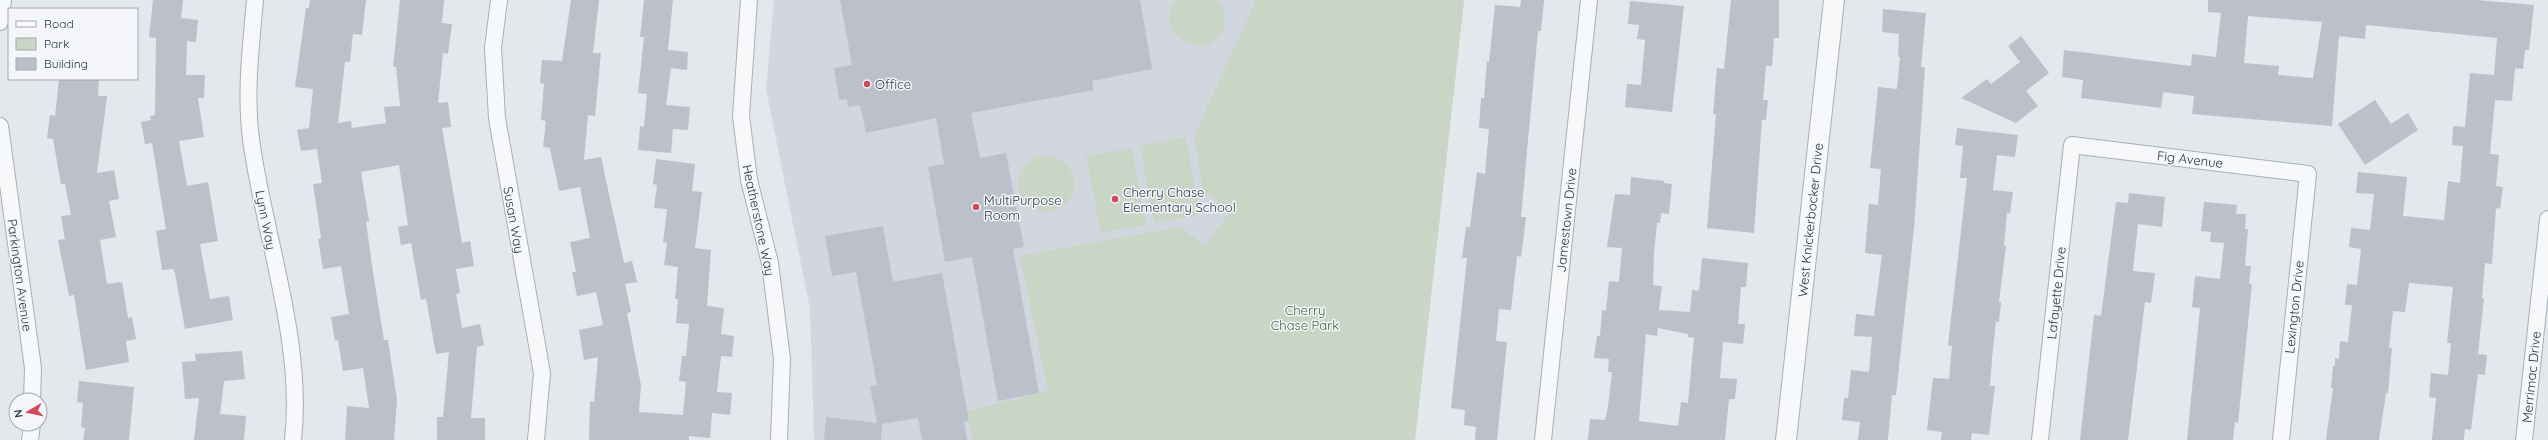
<svg xmlns="http://www.w3.org/2000/svg" width="2548" height="440" viewBox="0 0 2548 440" font-family="Quicksand,sans-serif">
<style>
.built{fill:#d2d6de}
.green{fill:#c9d6c5}
.building{fill:#bbc0ca;fill-rule:evenodd}
.lines{fill:none;stroke-linecap:round;stroke-linejoin:round}
.minor-casing{stroke:#a9aeb7;stroke-width:18}
.tertiary-casing{stroke:#a9aeb7;stroke-width:22}
.minor{stroke:#f7f8fa;stroke-width:16}
.tertiary{stroke:#f7f8fa;stroke-width:20}
.poi-dot{fill:#d1495b;stroke:#f4f6f9;stroke-width:1.5}
.labels{text-anchor:middle;stroke-width:3;stroke-linejoin:round;paint-order:stroke}
.poi-label{font-size:13px;fill:#2b3445;stroke:#f4f6f9;text-anchor:start}
.street-label{font-size:13px;fill:#2b3445;stroke:#f4f6f9}
.park-label{font-size:13px;fill:#3f6138;stroke:#f4f6f9}
</style>
<rect width="100%" height="100%" fill="#e4e7ec"/>
<polygon class="built" points="774,0 1464,0 1415,440 814,440 810,309 766,89"/>
<g class="green">
<path d="M1176,0h42c6,7 8,17 6,26 -11,41 -77,9 -48,-26z"/>
<polygon points="1256,0 1464,0 1415,440 973,440 967,411 1048,391 1020,256 1179,227 1206,245 1231,210 1203,192 1194,136"/>
<polygon points="1186,137 1200,215 1154,223 1140,146"/>
<polygon points="1132,148 1146,225 1101,233 1086,156"/>
<circle cx="1046" cy="184" r="28"/>
</g>
<g class="building">
<polygon points="153,0 183,0 181,18 198,20 196,42 187,41 186,75 205,75 204,98 198,98 204,137 179,141 187,186 208,182 218,241 200,244 210,299 229,296 233,320 185,329 175,273 173,269 162,270 156,231 166,229 152,143 145,144 141,122 151,120 150,116 155,115 156,38 149,37"/>
<polygon points="310,0 366,0 362,35 353,34 350,62 345,62 338,123 351,121 352,128 386,123 384,107 400,106 396,67 393,67 400,0 444,0 442,23 452,24 448,54 443,53 438,103 448,102 451,127 442,128 462,243 470,241 474,266 456,269 460,293 456,294 462,328 480,324 484,345 477,347 471,418 485,418 485,440 437,440 437,417 443,417 449,352 436,354 426,299 421,300 411,243 401,245 398,227 408,225 399,165 361,172 369,221 366,222 374,279 384,340 388,340 397,400 394,440 345,440 347,406 369,408 363,368 343,371 338,340 335,341 331,317 349,314 341,266 323,269 318,239 321,238 313,184 322,183 317,149 301,151 297,130 309,128 313,89 295,87 306,8 309,8"/>
<polygon points="571,0 599,0 593,53 601,53 595,116 588,115 584,160 601,157 624,263 632,261 637,282 625,284 631,312 627,313 641,385 639,412 683,415 686,382 679,381 682,356 686,356 689,324 676,323 678,299 675,299 678,267 664,265 667,243 663,242 667,209 654,208 657,185 653,184 656,159 695,164 692,191 702,192 695,248 711,250 707,306 724,308 721,334 734,336 732,357 721,356 717,392 732,393 730,415 712,413 710,438 689,436 689,440 589,440 590,401 594,402 598,357 584,360 579,330 603,325 596,292 577,296 572,272 576,272 570,242 590,238 580,187 559,191 550,148 543,147 546,121 541,120 544,84 540,83 542,60 562,61"/>
<polygon points="644,0 673,0 668,50 688,52 687,70 671,68 666,105 690,107 688,130 673,129 671,153 638,150 640,126 644,127 647,94 638,93 644,37 640,37"/>
<polygon points="840,0 1140,0 1152,69 1092,81 1094,90 971,113 980,158 1006,153 1024,247 1013,249 1039,393 998,401 972,257 945,262 928,167 944,164 936,118 866,133 860,105 848,107 847,99 839,100 834,68 852,65"/>
<polygon points="1521,0 1544,0 1541,31 1538,31 1521,217 1526,217 1521,257 1517,256 1511,310 1499,309 1496,341 1507,342 1497,440 1475,440 1476,427 1464,425 1465,410 1451,408 1467,258 1462,258 1466,227 1470,227 1477,172 1485,174 1489,129 1479,128 1481,98 1484,98 1487,61 1489,62 1495,5 1520,7"/>
<polygon points="1731,0 1779,0 1779,38 1774,38 1772,66 1766,66 1763,100 1768,100 1766,120 1762,120 1754,233 1707,228 1716,114 1713,114 1717,68 1724,69"/>
<path d="M2208,0h269l57,5 -5,45h-4l-2,19 -8,-1 -3,33 -17,-1 -5,54 9,1 -3,31 7,1 -3,22 -4,-1 -4,56 -7,-1 -3,35h2l-6,56 9,1 -2,20 -7,-1 -7,56 -6,-1 -1,11h-32l4,-42 -7,-1 2,-24 17,2 3,-32h-4l6,-56 -44,-4 -4,29 -12,-1 -4,37h3l-4,45h-2l-7,47h-53l7,-52h-2l2,-22h2v-8l4,1 1,-18 8,1 4,-37h-7l2,-21 10,1 4,-36 -12,-2 2,-19 19,2 4,-36 -18,-1 2,-21 49,5 -4,39 41,4 4,-39 12,2 3,-37 -11,-1 1,-19 12,1 5,-54 24,2 3,-37 -131,-13 -1,14 -26,-3 -7,90 -140,-12 2,-18 -31,-4 -2,16 -80,-10 2,-18 -21,-3 2,-27 127,16 1,-12 24,3 5,-44 -13,-1zM2248,16l74,6 -9,56 -35,-3 1,-9 -35,-3z"/>
<polygon points="1630,1 1684,6 1672,112 1625,107 1627,84 1641,85 1645,40 1637,39 1639,25 1628,24"/>
<polygon points="1883,9 1926,13 1921,67 1925,67 1914,228 1896,395 1892,395 1888,440 1858,440 1860,422 1842,420 1844,398 1848,398 1851,370 1869,372 1872,337 1854,336 1856,314 1874,316 1882,255 1865,253 1869,204 1878,205 1881,169 1870,168 1875,120 1878,87 1897,89 1900,57 1898,57 1899,34 1882,32"/>
<polygon points="2021,36 2049,73 2026,91 2038,106 2016,123 1961,98 1987,79 1991,84 2020,62 2008,46"/>
<polygon points="59,79 99,79 98,96 107,96 97,173 114,170 119,199 109,201 116,237 100,240 107,284 122,282 128,318 132,317 136,339 126,341 129,362 86,370 74,295 69,296 58,240 65,239 61,216 71,215 65,184 61,184 53,139 47,138 50,115 55,116"/>
<polygon points="2375,100 2391,124 2408,113 2418,130 2365,165 2338,124"/>
<polygon points="1957,128 2018,135 2015,157 1997,155 1993,190 2013,192 2010,213 2007,213 2004,246 2006,246 1999,302 2001,302 1999,322 1996,321 1992,359 1990,386 1995,386 1989,435 1972,433 1971,440 1941,440 1942,432 1927,430 1933,378 1949,379 1952,346 1948,345 1967,178 1960,178 1963,146 1955,145"/>
<path d="M1631,177l33,4v2l8,1 -3,30 -8,-1 -1,10h-3l-3,30 -1,32 9,1 -3,24 31,2 2,-22 7,1 3,-33 46,5 -2,24h-5l-3,37h7l-2,20 -20,-2 -3,36 17,1 -2,20h-6l-4,41h-137l2,-21 15,1 3,-13 4,-35h-4l1,-13 -15,-1 3,-22h3l2,-26 4,1 3,-30 10,1 3,-34 -15,-1 8,-53 15,1zM1658,328l30,6v3l6,1 -6,65 -7,-1 -3,24 -39,-5 7,-87 11,2z"/>
<polygon points="2129,193 2165,197 2162,227 2138,224 2133,271 2155,273 2151,303 2145,302 2128,440 2080,440 2094,315 2101,316 2116,202 2128,203"/>
<polygon points="2204,202 2237,205 2236,214 2246,214 2245,229 2248,229 2245,266 2251,266 2249,284 2252,284 2238,423 2235,422 2233,440 2187,440 2200,308 2192,307 2195,276 2220,279 2224,243 2210,242 2211,232 2201,231"/>
<polygon points="883,226 893,282 942,273 969,421 964,422 967,440 922,440 918,418 882,424 881,440 824,440 826,417 877,423 870,386 877,385 856,272 832,276 825,236"/>
<polygon points="242,351 245,379 224,381 220,414 246,416 244,440 194,440 199,398 185,399 182,362 196,361 195,354"/>
<polygon points="79,381 134,387 129,440 83,440 85,428 81,427 83,403 77,402"/>
</g>
<g class="lines">
<g class="minor-casing">
<g id="minor">
<path d="M255,0c-4,46 -10,92 -4,139 13,98 53,201 42,301"/>
<polyline points="499,0 493,48 497,118 542,373 536,440"/>
<polyline points="749,0 741,116 749,180 770,263 782,359 779,440"/>
<polyline points="0,22 3,0"/>
<polyline points="0,126 33,368 32,400"/>
<polyline points="30,440 32,424"/>
<polyline points="1543,440 1589,0"/>
<polyline points="2040,440 2072,145 2308,174 2281,440"/>
<polyline points="2524,440 2548,219"/>
</g>
</g>
<g class="tertiary-casing">
<polyline id="tertiary" points="1786,440 1834,0"/>
</g>
<use href="#minor" class="minor"/>
<use href="#tertiary" class="tertiary"/>
</g>
<g class="poi-dot">
<circle cx="867" cy="84" r="4"/>
<circle cx="1115" cy="199" r="4"/>
<circle cx="976" cy="207" r="4"/>
</g>
<g class="labels">
<g class="poi-label">
<text x="875" y="89">Office</text>
<text x="1123" y="197">Cherry Chase<tspan x="1123" dy="15">Elementary School</tspan></text>
<text x="984" y="205">MultiPurpose<tspan x="984" dy="15">Room</tspan></text>
</g>
<g class="street-label">
<text transform="translate(2190 159) rotate(7)" y="5">Fig Avenue</text>
<text transform="translate(266 220) rotate(79)" y="5">Lynn Way</text>
<text transform="translate(514 220) rotate(80)" y="5">Susan Way</text>
<text transform="translate(759 220) rotate(78)" y="5">Heatherstone Way</text>
<text transform="translate(1566 220) rotate(-84)" y="5">Jamestown Drive</text>
<text transform="translate(1810 220) rotate(-84)" y="5">West Knickerbocker Drive</text>
<text transform="translate(20 275) rotate(82)" y="5">Parkington Avenue</text>
<text transform="translate(2056 293) rotate(-84)" y="5">Lafayette Drive</text>
<text transform="translate(2294 307) rotate(-84)" y="5">Lexington Drive</text>
<text transform="translate(2531 377) rotate(-84)" y="5">Merrimac Drive</text>
</g>
<g class="park-label">
<text x="1305" y="315">Cherry<tspan x="1305" dy="15">Chase Park</tspan></text>
</g>
</g>
<rect x="8" y="8" width="130" height="72" fill="#f4f6f9" stroke="#a4a8b1"/>
<rect x="16" y="21" width="20" height="6" fill="#f7f8fa" stroke="#a4a8b1"/>
<text x="44" y="28" font-size="12" fill="#2b3445">Road</text>
<rect x="16" y="38" width="20" height="12" fill="#c9d6c5" stroke="#a4a8b1"/>
<text x="44" y="48" font-size="12" fill="#2b3445">Park</text>
<rect x="16" y="58" width="20" height="12" fill="#bbc0ca" stroke="#a4a8b1"/>
<text x="44" y="68" font-size="12" fill="#2b3445">Building</text>
<g transform="translate(28 412) rotate(261)"><circle r="19" fill="#f4f6f9" stroke="#a4a8b1"/>
<path d="M0-3L7 15L0 10L-7 15Z" fill="#d1495b"/>
<text y="-6" font-size="11" font-weight="bold" text-anchor="middle" fill="#2b3445">N</text>
</g>
</svg>
